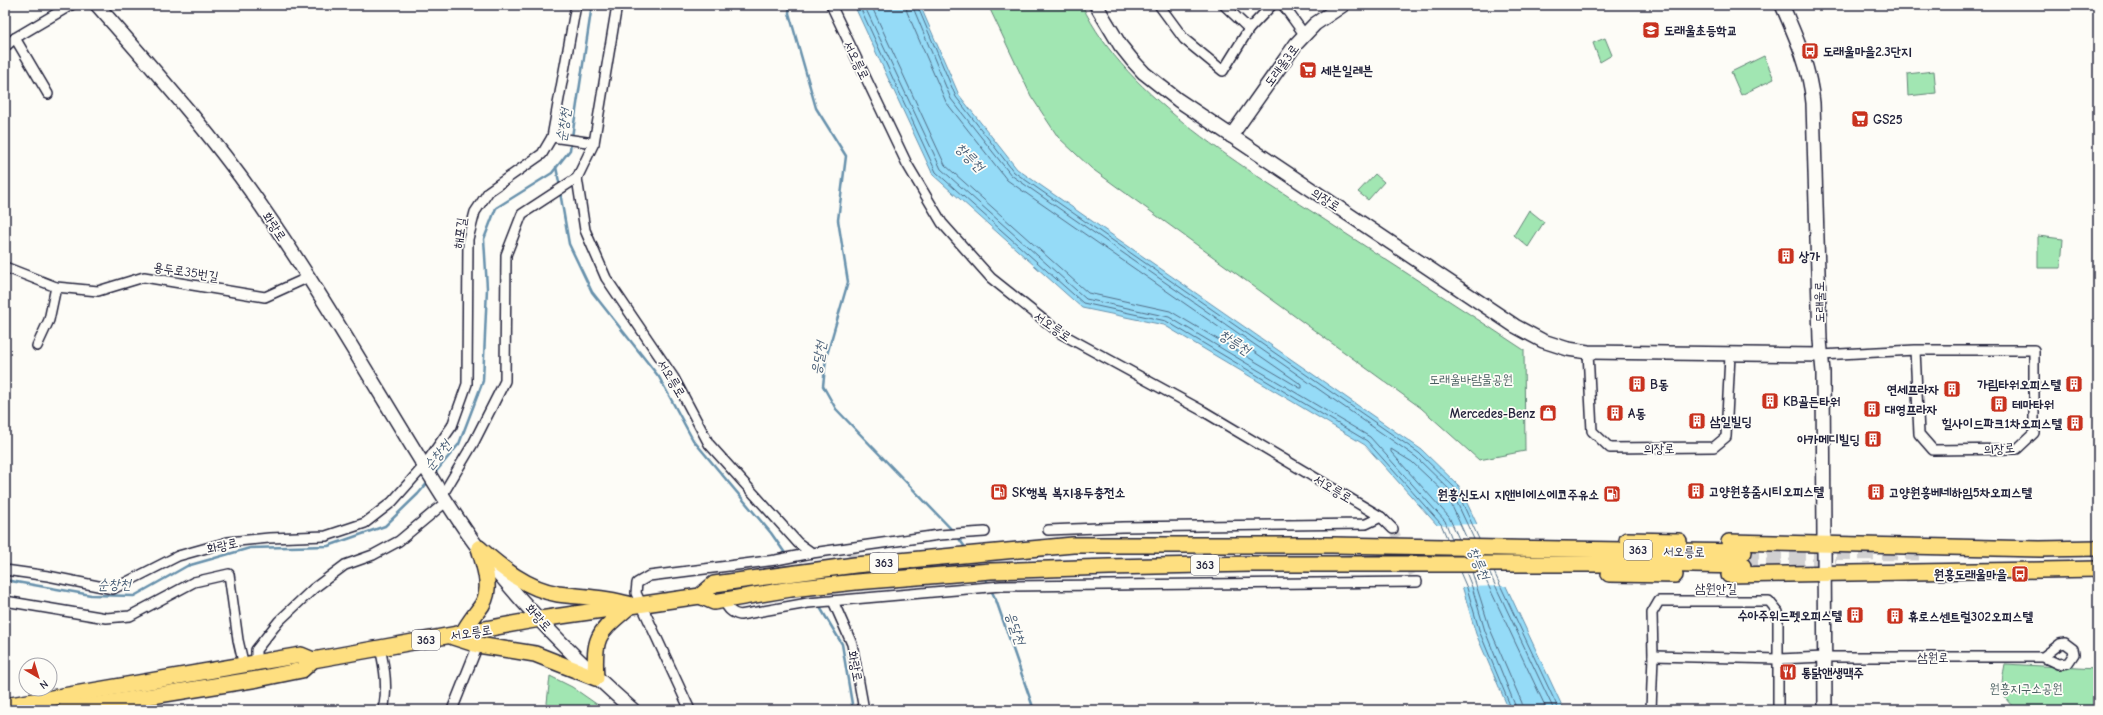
<svg xmlns="http://www.w3.org/2000/svg" width="2103" height="715" viewBox="0 0 2103 715" font-family="'Comic Neue','Poor Story',sans-serif">
<style>
.green{fill:#a1e6b2;stroke:#628476}
.water{fill:#95dbf7;stroke:#6791ac}
.pier{fill:#fdfcf7}
.lines{fill:none;stroke-linecap:round;stroke-linejoin:round}
.shore{stroke:#506c86;stroke-width:1}
.stream{stroke:#6791ac;stroke-width:2.5}
.street-tunnel{stroke:#d1d0d1;stroke-width:9;stroke-dasharray:9 4.5;stroke-linecap:butt}
.primary-tunnel{stroke:#d1d0d1;stroke-width:15;stroke-dasharray:15 8;stroke-linecap:butt}
.street-casing{stroke:#22223b;stroke-width:12}
.secondary-casing{stroke:#22223b;stroke-width:16}
.primary-casing{stroke:#22223b;stroke-width:18}
.street{stroke:#fdfcf7;stroke-width:9}
.secondary{stroke:#fdfcf7;stroke-width:13}
.primary{stroke:#fedf80;stroke-width:15}
.labels{text-anchor:middle;stroke-width:3.5;stroke-linejoin:round;paint-order:stroke}
.shield{fill:#fdfcf7;stroke:#646373;stroke-width:1}
.shield-label{font-size:12px;font-weight:bold;fill:#22223b}
.poi-label{font-size:13px;font-weight:bold;fill:#22223b;stroke:#fdfcf7;text-anchor:start}
.street-label{font-size:13px;fill:#22223b;stroke:#fdfcf7}
.park-label{font-size:13px;fill:#485d5f;stroke:#fdfcf7}
.water-label{font-size:14px;font-style:italic;fill:#445a73;stroke:#fdfcf7}
</style>
<rect width="100%" height="100%" fill="#fdfcf7"/>
<filter id="ink" filterUnits="userSpaceOnUse"><feTurbulence type="fractalNoise" baseFrequency=".025" numOctaves="2"/><feDisplacementMap in="SourceGraphic" scale="8" xChannelSelector="R" yChannelSelector="G"/><feConvolveMatrix kernelMatrix="1 2 1 2 8 2 1 2 1" color-interpolation-filters="sRGB"/></filter>
<g filter="url(#ink)">
<g class="green">
<path d="M988,5h94c44,94 167,165 252,221 63,41 127,82 190,124l1,101 -46,9 -58,-52 -330,-240 -33,-31 -27,-41z"/>
<polygon points="1605,38 1612,55 1600,62 1593,43"/>
<polygon points="1764,56 1774,79 1741,95 1731,72"/>
<polygon points="1934,71 1936,93 1908,96 1907,74"/>
<polygon points="1375,174 1384,182 1368,200 1358,192"/>
<polygon points="1529,210 1544,222 1528,247 1514,235"/>
<polygon points="2038,236 2063,239 2061,268 2038,268"/>
<path d="M2005,664l91,5 2,41h-81c-19,-15 -16,-24 -12,-46z"/>
<polygon points="550,676 572,687 605,710 549,710 547,703"/>
</g>
<polygon class="water" points="854,5 920,5 959,95 1017,169 1422,450 1459,486 1564,710 1509,710 1476,634 1463,589 1438,526 1365,445 1164,325 1082,308 933,175"/>
<polygon class="pier" points="1479,524 1507,586 1460,587 1434,525"/>
<g class="lines">
<g class="shore">
<polyline points="859,5 936,172 1083,303 1166,321 1367,441 1441,524 1447,538"/>
<polyline points="864,5 941,169 1086,299 1169,317 1370,437 1445,521 1452,539"/>
<polyline points="871,5 945,165 1088,293 1170,311 1300,388 1302,388 1302,385 1007,180 946,102 907,12 906,5"/>
<polyline points="912,5 951,99 1011,175 1416,457 1452,492 1474,539"/>
<polyline points="917,5 956,97 1014,172 1419,453 1456,489 1479,539"/>
<polyline points="1459,539 1449,517 1391,452 1391,449 1412,462 1447,495 1467,539"/>
<polyline points="1460,572 1467,588 1480,633 1512,710"/>
<polyline points="1466,572 1472,587 1485,631 1517,710"/>
<polyline points="1472,572 1490,629 1522,703 1523,710"/>
<polyline points="1482,572 1547,710"/>
<polyline points="1489,572 1554,710"/>
<polyline points="1494,572 1559,710"/>
</g>
<g class="stream">
<polyline points="790,5 789,13 816,108 846,156 838,220 848,282 826,358 823,386 836,409 954,532"/>
<polyline points="572,137 592,5"/>
<polyline points="556,167 560,187"/>
<polyline points="560,192 569,244 592,292 659,377 693,440 771,533 787,556"/>
<polyline points="434,474 459,444 483,381 487,288 484,239 496,208 552,173 570,150 571,142"/>
<polyline points="957,536 967,550"/>
<polyline points="984,576 996,600 1034,710"/>
<polyline points="5,580 91,595 134,596 187,566 250,548 328,546 385,526 418,494 429,481"/>
<polyline points="818,604 842,644 853,710"/>
</g>
<g class="street-tunnel">
<polyline points="1393,529 1417,582"/>
<polyline points="852,554 859,592"/>
</g>
<g class="primary-tunnel">
<polyline points="1744,552 1919,553"/>
<polyline points="1743,566 1836,566"/>
</g>
<g class="street-casing">
<g id="street">
<polyline points="831,5 907,164 942,223 991,278 1060,333 1203,411 1381,517 1393,529"/>
<polyline points="1159,5 1184,39 1223,71 1249,29 1272,5"/>
<polyline points="1224,5 1249,29"/>
<polyline points="1283,5 1304,34"/>
<polyline points="15,38 48,94"/>
<polyline points="5,47 15,38 71,5"/>
<polyline points="552,137 594,143"/>
<polyline points="577,178 585,230 606,278 674,378 709,444 798,543 812,553"/>
<polyline points="5,267 56,287 98,291 144,277 265,297 309,277"/>
<polyline points="37,346 49,320 56,287"/>
<polyline points="1588,352 1592,431 1610,448 1714,447 1726,437 1730,355"/>
<polyline points="1821,355 1915,350 2034,350 2034,433 2017,449 1933,450 1919,434 1915,350"/>
<polyline points="443,494 474,442 505,381 506,255 522,214 577,178 594,143 617,5"/>
<polyline points="1048,530 1123,527 1366,524 1381,517"/>
<polyline points="5,570 48,576 113,589 178,556 228,542 269,538 326,536 365,523 392,502 424,466 452,426 467,384 468,239 475,212 489,191 542,154 552,137 576,5"/>
<polyline points="5,601 106,618 130,616 194,582 229,574 238,640 244,666"/>
<path d="M724,601c4,8 7,12 16,14l68,-12 193,-17 416,-4"/>
<polyline points="833,601 852,644 864,710"/>
<path d="M380,648c5,21 8,41 3,62"/>
<polyline points="1653,656 1779,659 1824,657 2043,657 2058,664 2068,663 2074,654 2073,649 2065,643 2060,644 2043,657"/>
<polyline points="256,664 256,650 279,621 313,589 345,565 373,555 399,541 447,501"/>
<polyline points="144,694 147,710"/>
<polyline points="452,710 478,645"/>
<polyline points="690,710 636,593 637,583 649,576 776,560 812,553 939,535 985,532"/>
<polyline points="1651,710 1653,656 1652,613 1659,601 1769,601 1778,612 1778,710"/>
</g>
</g>
<g class="secondary-casing">
<g id="secondary">
<path d="M97,5c59,67 119,134 169,208 49,71 93,146 138,220 24,39 47,79 75,116 45,58 99,113 154,161"/>
<polyline points="1096,5 1120,45 1132,60 1144,73 1178,100 1515,326 1543,341 1568,349 1588,352 1821,355"/>
<path d="M1782,5c14,32 28,63 31,98l7,237 3,32 2,338"/>
<polyline points="1231,136 1296,44 1315,24 1343,5"/>
</g>
</g>
<g class="primary-casing">
<g id="primary">
<polyline points="1627,540 1679,541"/>
<polyline points="1729,542 2040,549 2098,548"/>
<path d="M479,548c23,20 48,41 79,46 24,3 46,3 70,10"/>
<polyline points="1609,574 1675,575"/>
<polyline points="1729,575 2098,569"/>
<polyline points="700,596 714,602 791,589 856,582 991,571 1109,567 1251,564 1642,564 1743,566"/>
<path d="M463,633c5,-10 12,-18 19,-28 11,-17 2,-39 -3,-57"/>
<path d="M453,637l25,8 57,9 61,24c-3,-45 3,-45 35,-73"/>
<polyline points="5,706 301,655 313,660"/>
<polyline points="65,710 258,679 302,670 313,660 380,648 540,619 700,596 714,584 855,565 1073,545 1332,545 1744,552"/>
</g>
</g>
<use href="#street" class="street"/>
<use href="#secondary" class="secondary"/>
<use href="#primary" class="primary"/>
</g>
</g>
<defs>
<g id="school-square" transform="scale(0.9)"><rect x="-9" y="-9" width="18" height="18" rx="4" fill="#c8321e" stroke="#fdfcf7"/><path d="M0-5L7-2L0 1L-7-2ZM-4 1L0 2.5L4 1V4Q0 6-4 4Z" fill="#fff"/></g>
<g id="bus-square" transform="scale(0.9)"><rect x="-9" y="-9" width="18" height="18" rx="4" fill="#c8321e" stroke="#fdfcf7"/><path d="M-5-6H5V4H4V6H2V4H-2V6H-4V4H-5ZM-3.5-4V0h7V-4ZM-3.5 1.2v1.5H-2V1.2ZM2 1.2v1.5H3.5V1.2Z" fill="#fff"/></g>
<g id="supermarket-square" transform="scale(0.9)"><rect x="-9" y="-9" width="18" height="18" rx="4" fill="#c8321e" stroke="#fdfcf7"/><path d="M-6-5.5h2.5l.6 2H6L4.5 2H-2.5L-4.4-4H-6ZM-1.5 3.2a1.3 1.3 0 1 0 .1 0ZM3 3.2a1.3 1.3 0 1 0 .1 0Z" fill="#fff"/></g>
<g id="building-square" transform="scale(0.9)"><rect x="-9" y="-9" width="18" height="18" rx="4" fill="#c8321e" stroke="#fdfcf7"/><path d="M-4-6H4V6H1V3H-1V6H-4ZM-2.5-4.3h1.7v1.8h-1.7ZM.8-4.3h1.7v1.8H.8ZM-2.5-1h1.7V.8h-1.7ZM.8-1h1.7V.8H.8Z" fill="#fff"/></g>
<g id="shop-square" transform="scale(0.9)"><rect x="-9" y="-9" width="18" height="18" rx="4" fill="#c8321e" stroke="#fdfcf7"/><path d="M-5-2.5h2.3a2.7 3.5 0 0 1 5.4 0H5L5.5 6h-11ZM-1.5-2.5h3a1.5 2.3 0 0 0-3 0Z" fill="#fff"/></g>
<g id="fuel-square" transform="scale(0.9)"><rect x="-9" y="-9" width="18" height="18" rx="4" fill="#c8321e" stroke="#fdfcf7"/><path d="M-5.5-6h7V0h2V4h1.3V-2.5L3-4.5l.8-.8L6-3V5H2.5V1h-1V6h-7ZM-4.2-4.7v3.2H.2V-4.7Z" fill="#fff"/></g>
<g id="restaurant-square" transform="scale(0.9)"><rect x="-9" y="-9" width="18" height="18" rx="4" fill="#c8321e" stroke="#fdfcf7"/><path d="M-5-6h1v4h1v-4h1v4h1v-4h1v5L-1.5 .5V6h-2V.5L-5-1ZM5-6V6H3V1.5H1.5Q1.5-4 5-6Z" fill="#fff"/></g>
</defs>
<g fill-rule="evenodd">
<use href="#school-square" x="1651" y="30"/>
<use href="#bus-square" x="1810" y="51"/>
<use href="#supermarket-square" x="1308" y="70"/>
<use href="#supermarket-square" x="1860" y="119"/>
<use href="#building-square" x="1786" y="256"/>
<use href="#building-square" x="1637" y="384"/>
<use href="#building-square" x="2074" y="384"/>
<use href="#building-square" x="1952" y="389"/>
<use href="#building-square" x="1770" y="401"/>
<use href="#building-square" x="1999" y="404"/>
<use href="#building-square" x="1872" y="409"/>
<use href="#shop-square" x="1548" y="413"/>
<use href="#building-square" x="1615" y="413"/>
<use href="#building-square" x="1697" y="421"/>
<use href="#building-square" x="2075" y="423"/>
<use href="#building-square" x="1873" y="439"/>
<use href="#building-square" x="1696" y="491"/>
<use href="#fuel-square" x="999" y="492"/>
<use href="#building-square" x="1876" y="492"/>
<use href="#fuel-square" x="1612" y="494"/>
<use href="#bus-square" x="2020" y="574"/>
<use href="#building-square" x="1855" y="615"/>
<use href="#building-square" x="1895" y="616"/>
<use href="#restaurant-square" x="1788" y="672"/>
</g>
<g class="labels">
<g class="shield">
<rect x="1624" y="540" width="28" height="20" rx="3"/>
<rect x="870" y="553" width="28" height="20" rx="3"/>
<rect x="1191" y="555" width="28" height="20" rx="3"/>
<rect x="412" y="630" width="28" height="20" rx="3"/>
</g>
<g class="shield-label">
<text x="1638" y="554">363</text>
<text x="884" y="567">363</text>
<text x="1205" y="569">363</text>
<text x="426" y="644">363</text>
</g>
<g class="poi-label">
<text x="1664" y="35">도래울초등학교</text>
<text x="1823" y="56">도래울마을2.3단지</text>
<text x="1321" y="75">세븐일레븐</text>
<text x="1873" y="124">GS25</text>
<text x="1799" y="261">상가</text>
<text x="1650" y="389">B동</text>
<text x="2061" y="389" text-anchor="end">가림타워오피스텔</text>
<text x="1939" y="394" text-anchor="end">연세프라자</text>
<text x="1783" y="406">KB골든타워</text>
<text x="2012" y="409">테마타워</text>
<text x="1885" y="414">대영프라자</text>
<text x="1535" y="418" text-anchor="end">Mercedes-Benz</text>
<text x="1628" y="418">A동</text>
<text x="1710" y="426">삼일빌딩</text>
<text x="2062" y="428" text-anchor="end">힐사이드파크1차오피스텔</text>
<text x="1860" y="444" text-anchor="end">아카메디빌딩</text>
<text x="1709" y="496">고양원흥줌시티오피스텔</text>
<text x="1012" y="497">SK행복 복지용두충전소</text>
<text x="1889" y="497">고양원흥베네하임5차오피스텔</text>
<text x="1599" y="499" text-anchor="end">원흥신도시 지앤비에스에코주유소</text>
<text x="2007" y="579" text-anchor="end">원흥도래울마을</text>
<text x="1842" y="620" text-anchor="end">수아주위드펫오피스텔</text>
<text x="1908" y="621">휴로스센트럴302오피스텔</text>
<text x="1801" y="677">통닭앤생맥주</text>
</g>
<g class="street-label">
<text transform="translate(857 60) rotate(64)" y="5">서오릉로</text>
<text transform="translate(1281 65) rotate(-54)" y="5">도래울3로</text>
<text transform="translate(1326 199) rotate(33)" y="5">의장로</text>
<text transform="translate(275 226) rotate(56)" y="5">화랑로</text>
<text transform="translate(459 233) rotate(-82)" y="5">해포길</text>
<text transform="translate(186 271) rotate(9)" y="5">용두로35번길</text>
<text transform="translate(1819 302) rotate(-91)" y="5">도래울로</text>
<text transform="translate(1053 326) rotate(35)" y="5">서오릉로</text>
<text transform="translate(672 378) rotate(59)" y="5">서오릉로</text>
<text transform="translate(1659 448) rotate(-1)" y="5">의장로</text>
<text transform="translate(1999 448) rotate(-5)" y="5">의장로</text>
<text transform="translate(1333 488) rotate(31)" y="5">서오릉로</text>
<text transform="translate(222 545) rotate(-12)" y="5">화랑로</text>
<text transform="translate(1684 551) rotate(1)" y="5">서오릉로</text>
<text x="1716" y="593">삼원안길</text>
<text transform="translate(539 617) rotate(48)" y="5">화랑로</text>
<text transform="translate(471 632) rotate(-9)" y="5">서오릉로</text>
<text x="1933" y="662">삼원로</text>
<text transform="translate(856 666) rotate(79)" y="5">화랑로</text>
</g>
<g class="park-label">
<text x="1471" y="384">도래울바람물공원</text>
<text x="2026" y="693">원흥지구소공원</text>
</g>
<g class="water-label">
<text transform="translate(563 125) rotate(-81)" y="5">순창천</text>
<text transform="translate(970 157) rotate(45)" y="5">창릉천</text>
<text transform="translate(1235 342) rotate(33)" y="5">창릉천</text>
<text transform="translate(818 358) rotate(-80)" y="5">응달천</text>
<text transform="translate(437 455) rotate(-51)" y="5">순창천</text>
<text transform="translate(1479 563) rotate(66)" y="5">창릉천</text>
<text transform="translate(114 584) rotate(-1)" y="5">순창천</text>
<text transform="translate(1016 628) rotate(71)" y="5">응달천</text>
</g>
</g>
<rect width="2103" height="715" fill="none" stroke="#fdfcf7" stroke-width="20"/>
<rect x="10" y="10" width="2083" height="695" fill="none" stroke="#22223b" stroke-width="1.5" filter="url(#ink)"/>
<g transform="translate(38 677) rotate(142)"><circle r="19" fill="#fdfcf7" stroke="#a5a5ac"/>
<path d="M0-3L7 15L0 10L-7 15Z" fill="#c8321e"/>
<text y="-6" font-size="11" font-weight="bold" text-anchor="middle" fill="#22223b">N</text>
</g>
</svg>
